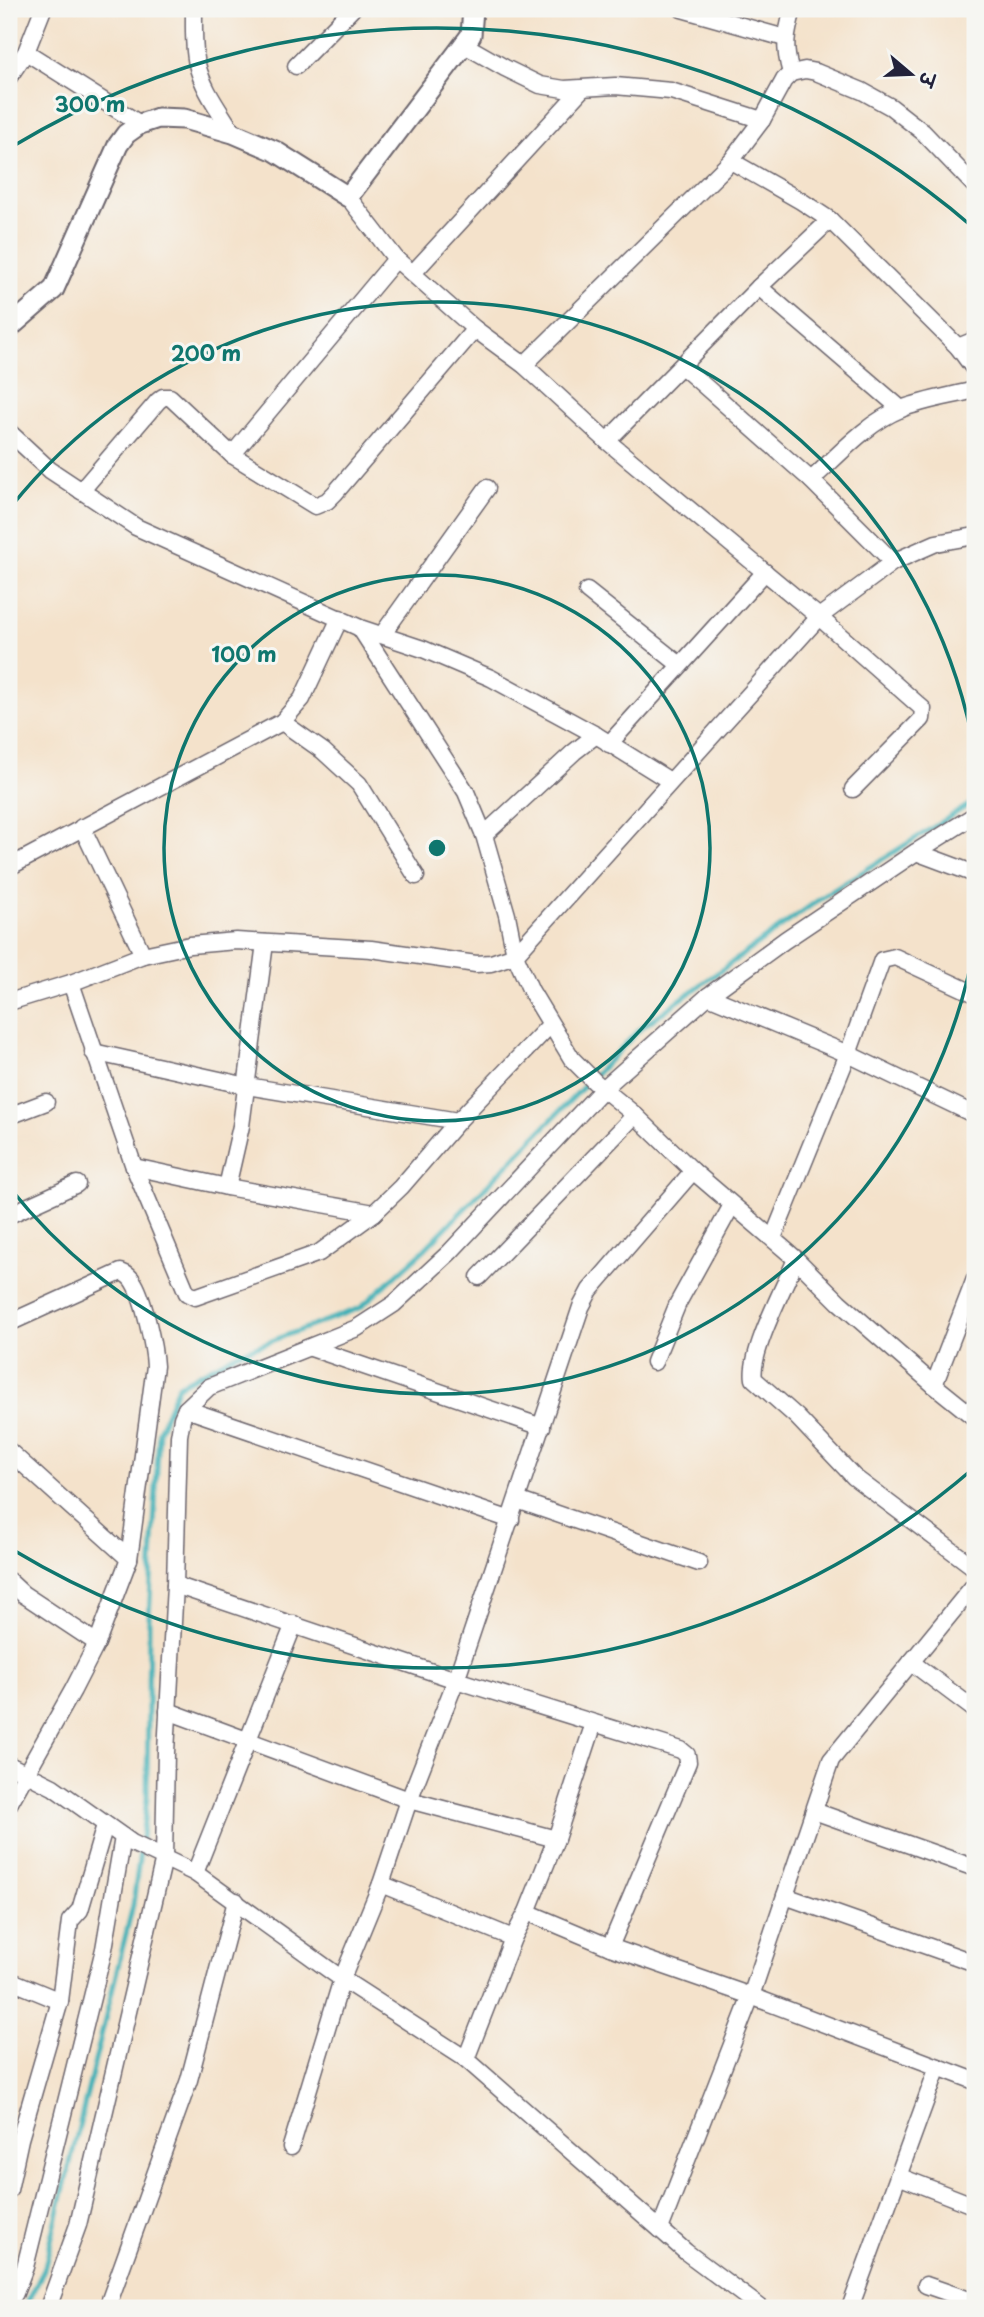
<svg xmlns="http://www.w3.org/2000/svg" width="984" height="2317" viewBox="0 0 984 2317" font-family="'Playpen Sans','Playpen Sans Deva',sans-serif">
<style>
.lines{fill:none;stroke-linecap:round;stroke-linejoin:round}
.stream{stroke:#40b1b7;stroke-width:5}
.minor-casing{stroke:#6c656d;stroke-width:19}
.tertiary-casing{stroke:#6c656d;stroke-width:23}
.minor{stroke:#fff;stroke-width:16}
.tertiary{stroke:#fff;stroke-width:19}
.ring{fill:none;stroke:#0f766e;stroke-width:3.5}
.centre{fill:#0f766e;stroke:#f6f6f2;stroke-width:3.5}
.ring-label{font-size:21px;text-anchor:middle;font-weight:bold;fill:#0f766e;stroke:#f6f6f2;stroke-width:6;stroke-linejoin:round;paint-order:stroke}
</style>
<rect width="100%" height="100%" fill="#f6f6f2"/>
<filter id="ink" filterUnits="userSpaceOnUse"><feTurbulence type="fractalNoise" baseFrequency=".0143" numOctaves="2"/><feDisplacementMap in="SourceGraphic" scale="14" xChannelSelector="R" yChannelSelector="G"/><feConvolveMatrix kernelMatrix="1 2 1 2 8 2 1 2 1" color-interpolation-filters="sRGB"/></filter>
<filter id="wash" filterUnits="userSpaceOnUse"><feTurbulence type="fractalNoise" baseFrequency=".00686" numOctaves="4" result="noise"/><feDisplacementMap in="SourceGraphic" scale="28" xChannelSelector="R" yChannelSelector="G"/><feGaussianBlur stdDeviation="1.57" result="paint"/><feColorMatrix in="noise" values="0 0 0 0 0 0 0 0 0 0 0 0 0 0 0 0 0 1.4 0 .05"/><feComposite in="paint" operator="in"/></filter>
<g filter="url(#wash)">
<rect width="100%" height="100%" fill="#f4e2cb"/>
<g class="lines">
<polyline class="stream" points="24,2308 44,2270 133,1905 147,1798 149,1619 159,1431 178,1386 236,1354 360,1308 424,1250 641,1028 824,896 975,801"/>
</g>
</g>
<g filter="url(#ink)">
<g class="lines">
<g class="minor-casing">
<g id="minor">
<path d="M194,9c0,18 -1,38 3,55 6,26 23,47 36,69"/>
<polyline points="682,9 785,38"/>
<polyline points="463,44 505,68 540,85 564,89 615,86 671,91 762,120"/>
<polyline points="26,52 140,124"/>
<polyline points="296,66 352,9"/>
<path d="M791,73c-8,-27 -5,-38 2,-64"/>
<polyline points="9,77 26,52 43,9"/>
<polyline points="731,161 801,201 830,220 958,347 975,370"/>
<polyline points="348,197 396,259 475,329 524,365 607,441 819,617 923,709 922,719 853,789"/>
<polyline points="413,273 581,90"/>
<polyline points="759,287 901,409"/>
<polyline points="958,347 975,340"/>
<polyline points="524,365 731,161 762,120 784,80 791,73 805,70 816,72 862,91 891,107 923,132 975,186"/>
<polyline points="682,366 811,480 893,562"/>
<polyline points="9,432 50,470 136,527 360,628 423,649 491,678 596,735 670,781"/>
<polyline points="607,441 759,287 830,220"/>
<polyline points="232,455 396,259"/>
<path d="M811,480c27,-24 55,-57 90,-71 23,-9 50,-13 74,-19"/>
<polyline points="81,491 158,401 163,397 170,397 232,455 315,506 327,501 335,493 475,329"/>
<polyline points="587,591 680,665"/>
<polyline points="360,628 466,792 484,835 507,915 515,955 531,991 572,1059 595,1082 635,1115 693,1171 796,1259 839,1302 934,1385 975,1418"/>
<polyline points="382,635 487,488"/>
<polyline points="282,722 323,751 359,784 416,876"/>
<polyline points="609,744 765,572"/>
<polyline points="82,827 143,955"/>
<polyline points="484,835 574,752 596,735"/>
<polyline points="916,852 975,874"/>
<polyline points="9,867 282,722 302,699 340,618"/>
<polyline points="71,983 134,1167 187,1293 195,1297 319,1253 374,1213 401,1187 458,1121 550,1025"/>
<polyline points="708,996 848,1054 975,1115"/>
<polyline points="9,1002 71,983 143,955 190,945 236,941 371,949 476,964 491,963 515,955 819,617 893,562 936,543 975,536"/>
<polyline points="93,1052 247,1086 458,1121"/>
<polyline points="9,1116 46,1102"/>
<polyline points="134,1167 227,1187 374,1213"/>
<polyline points="227,1187 241,1126 265,943"/>
<polyline points="9,1215 77,1184"/>
<polyline points="773,1238 848,1054 882,960 895,957 975,994"/>
<path d="M796,1259c-11,27 -47,94 -42,120l43,38 57,60 121,91"/>
<polyline points="479,1277 635,1115"/>
<path d="M9,1323l112,-51c6,2 10,5 13,11 10,17 20,63 21,83l-26,193 -32,84 -24,47 -64,114"/>
<polyline points="311,1348 542,1427"/>
<polyline points="654,1362 678,1303 732,1205"/>
<polyline points="934,1385 975,1279"/>
<polyline points="186,1409 511,1520"/>
<polyline points="9,1451 129,1559"/>
<polyline points="517,1500 699,1563"/>
<polyline points="9,1581 23,1594 97,1643"/>
<polyline points="175,1585 456,1680 681,1750 687,1755 688,1762 610,1947"/>
<polyline points="911,1662 975,1710"/>
<polyline points="168,1711 409,1800 556,1839"/>
<polyline points="9,1765 53,1787 132,1843 195,1873 342,1979 466,2059 686,2252 761,2308"/>
<polyline points="814,1811 975,1868"/>
<polyline points="195,1873 294,1624"/>
<polyline points="381,1884 513,1938"/>
<polyline points="785,1896 975,1963"/>
<polyline points="527,1912 610,1947 751,1996 975,2081"/>
<polyline points="9,1980 60,2001"/>
<polyline points="466,2059 513,1938 527,1912 556,1839 594,1723"/>
<polyline points="291,2147 342,1979 381,1884 409,1800 456,1680 581,1307 590,1290 693,1171"/>
<polyline points="898,2176 975,2206"/>
<polyline points="9,2190 20,2139 60,2001 70,1921 80,1910 105,1825"/>
<polyline points="660,2229 751,1996 831,1760 975,1584"/>
<polyline points="926,2285 975,2302"/>
<polyline points="9,2302 15,2293 25,2267 104,1949 123,1837"/>
<polyline points="48,2308 78,2225 164,1858 166,1752 175,1585 179,1436 182,1418 186,1409 209,1387 357,1328 394,1304 450,1252 603,1089 708,996 785,940 916,852 975,815"/>
<polyline points="107,2308 189,2080 236,1901"/>
<polyline points="850,2308 938,2067"/>
</g>
</g>
<g class="tertiary-casing">
<polyline id="tertiary" points="9,328 54,289 118,145 126,134 140,124 158,118 184,119 233,133 275,151 348,197 471,35 473,9"/>
</g>
<use href="#minor" class="minor"/>
<use href="#tertiary" class="tertiary"/>
</g>
</g>
<g class="ring">
<circle cx="437" cy="848" r="273"/>
<path d="M975 943A546 546 0 0 1 10 1188M10 508A546 546 0 0 1 975 753"/>
<path d="M975 1467A820 820 0 0 1 15 1551M15 145A820 820 0 0 1 975 229"/>
</g>
<circle cx="437" cy="848" r="10" class="centre"/>
<g class="ring-label">
<text x="90" y="112">300 m</text>
<text x="206" y="361">200 m</text>
<text x="244" y="662">100 m</text>
</g>
<rect width="984" height="2317" fill="none" stroke="#f6f6f2" stroke-width="35"/>
<g transform="translate(911 74) rotate(109)" stroke="#f6f6f2" stroke-width="5" paint-order="stroke">
<path d="M0-5L12 26L0 18L-12 26Z" fill="#22223b"/>
<text y="-10" font-size="19" font-weight="bold" text-anchor="middle" fill="#22223b">उ</text>
</g>
</svg>
